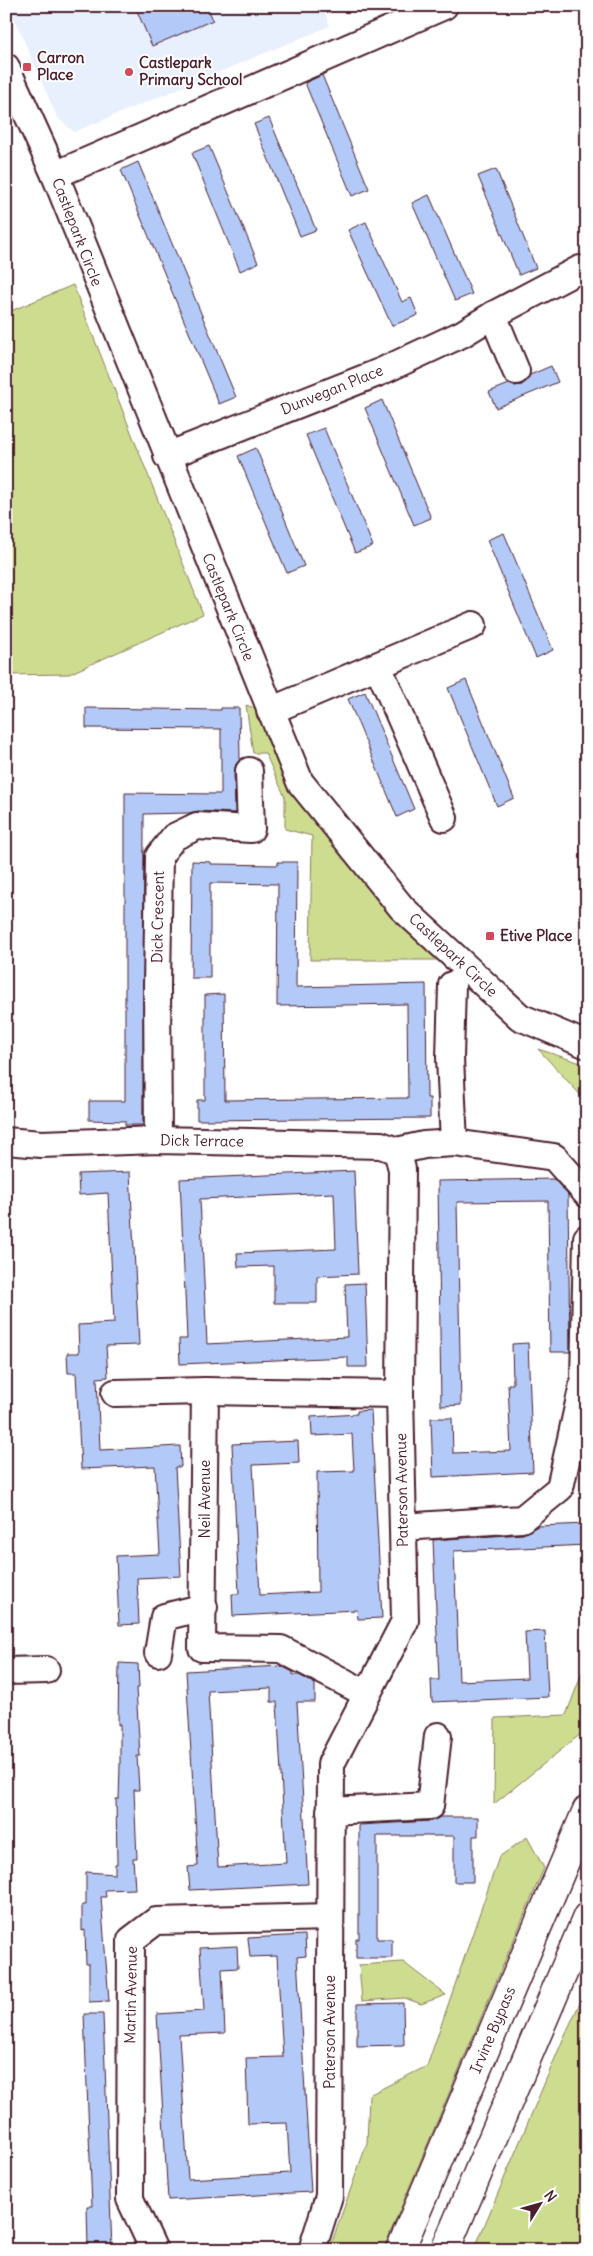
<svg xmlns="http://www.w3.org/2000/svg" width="593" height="2256" viewBox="0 0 593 2256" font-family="Delius,sans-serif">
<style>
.built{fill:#e8effd}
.green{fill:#cedc90;stroke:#8c7e5e}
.building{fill:#b3caf9;stroke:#4a1f2b;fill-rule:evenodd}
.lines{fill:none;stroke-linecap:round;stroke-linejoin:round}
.minor-casing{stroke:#4a1f2b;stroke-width:30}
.highway-casing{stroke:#4a1f2b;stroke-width:31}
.minor{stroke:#fff;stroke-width:26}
.highway{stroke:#fff;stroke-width:28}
.poi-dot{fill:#d1495b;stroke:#fff;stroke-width:2}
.labels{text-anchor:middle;stroke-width:4;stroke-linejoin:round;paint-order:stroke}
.poi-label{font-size:15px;font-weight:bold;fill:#4a1f2b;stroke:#fff;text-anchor:start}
.street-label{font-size:15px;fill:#4a1f2b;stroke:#fff}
</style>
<rect width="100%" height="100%" fill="#fff"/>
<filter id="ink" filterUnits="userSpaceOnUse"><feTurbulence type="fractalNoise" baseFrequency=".02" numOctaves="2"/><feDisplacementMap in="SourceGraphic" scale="10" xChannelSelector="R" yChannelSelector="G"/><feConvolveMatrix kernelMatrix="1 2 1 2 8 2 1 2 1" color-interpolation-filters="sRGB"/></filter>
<g filter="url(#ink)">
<polygon class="built" points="9,6 322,6 330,26 74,132 57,117"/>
<g class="green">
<polygon points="73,285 203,614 69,674 6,675 6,313"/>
<polygon points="246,705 263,711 442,960 310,960 312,836 285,829 285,797 265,753 253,753"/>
<polygon points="538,1049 587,1065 587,1102"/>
<polygon points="587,1660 587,1729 494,1804 495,1718 566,1715"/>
<polygon points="527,1837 544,1868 383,2250 329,2250 367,2143 369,2095 427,2066 499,1857"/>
<polygon points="403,1962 446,1995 421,2004 405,1998 362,2001 359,1965"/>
<polygon points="587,1988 587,2250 474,2250 564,2037"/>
</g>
<g class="building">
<polygon points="135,6 207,6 213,20 152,46"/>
<polygon points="322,75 369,189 352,196 305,83"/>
<polygon points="269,118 316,230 300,236 254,124"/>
<polygon points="209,146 258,263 240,271 192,153"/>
<polygon points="138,162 236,397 219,404 121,170"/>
<polygon points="496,169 536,268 519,275 478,176"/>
<polygon points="429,195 472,294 455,301 412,203"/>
<polygon points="366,222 402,302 411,298 418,315 392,326 348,230"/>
<polygon points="551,366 558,382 496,408 489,392 509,384 514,386 522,385 530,375"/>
<polygon points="382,400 431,518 414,525 365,408"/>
<polygon points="324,428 373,546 355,553 306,435"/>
<polygon points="256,448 304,566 287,573 238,456"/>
<polygon points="504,533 553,650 536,658 487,540"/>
<polygon points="466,680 514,798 497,806 448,688"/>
<polygon points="365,692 414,809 397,817 348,699"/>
<polygon points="86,708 221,710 221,708 239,708 240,760 236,764 234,772 235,813 198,811 188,813 144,814 143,1125 125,1125 125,1121 89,1120 89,1101 125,1101 125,793 221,794 221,729 86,728"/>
<polygon points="192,861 211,862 211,864 278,865 278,862 297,862 296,987 426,984 427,1098 430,1098 430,1118 197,1120 197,1100 205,1100 205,995 224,994 225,1100 408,1098 407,1004 277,1006 278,884 210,883 210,978 191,978"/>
<polygon points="354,1171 358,1274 317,1276 317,1303 274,1303 274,1266 238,1267 237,1253 336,1249 334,1193 200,1199 207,1344 347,1337 345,1284 365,1283 368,1367 348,1367 348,1357 180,1364 179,1339 187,1339 180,1179"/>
<polygon points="130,1172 139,1345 106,1346 108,1377 97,1378 100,1450 180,1446 181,1467 175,1467 181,1576 137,1578 139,1624 119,1625 116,1556 160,1554 155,1466 81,1469 76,1373 68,1373 67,1353 79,1353 78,1325 114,1323 108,1193 79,1195 78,1174"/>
<polygon points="554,1179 568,1195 570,1352 550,1352 548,1201 457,1202 461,1405 441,1406 438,1181"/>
<polygon points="528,1343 533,1472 433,1477 431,1418 452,1418 453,1453 511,1451 508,1384 513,1384 512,1344"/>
<polygon points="371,1410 382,1618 358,1619 357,1610 233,1616 232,1594 239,1594 232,1444 298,1441 299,1463 253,1465 260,1595 318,1592 317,1472 354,1471 352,1434 312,1436 311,1417 357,1414 357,1411"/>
<polygon points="587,1524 587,1545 454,1551 459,1681 527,1678 525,1632 545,1631 548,1697 432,1702 431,1680 439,1680 433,1540 523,1534 538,1526"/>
<polygon points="119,1663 138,1664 139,1688 136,1688 140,1756 137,1756 139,1790 134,1790 137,1858 133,1858 135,1889 105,1890 106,1897 101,1897 109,2001 89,2002 89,1964 86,1964 85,1930 82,1931 82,1905 86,1905 86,1872 115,1874 115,1864 117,1864 116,1799 119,1799 120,1765 120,1724 118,1725"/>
<path d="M281,1666l12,6v3h6l16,9v18h-18l11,182 -118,6 -2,-23 10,-1 -12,-195zM271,1688v14h6l9,161 -68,4 -10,-176z"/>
<polygon points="440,1817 478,1817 478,1836 473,1836 473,1882 454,1882 454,1836 377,1836 377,1939 392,1939 392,1958 356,1958 356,1939 359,1939 359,1825 431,1821"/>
<polygon points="305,1935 306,1956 297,1957 311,2192 168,2200 157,2014 204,2011 200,1948 237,1946 238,1968 222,1969 225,2033 179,2035 188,2179 290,2173 287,2123 248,2124 246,2058 283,2057 277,1956 250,1957 248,1938"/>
<polygon points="403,2003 404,2045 357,2046 357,2004"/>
<polygon points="84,2014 103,2014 112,2250 88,2250 87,2206 92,2206"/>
</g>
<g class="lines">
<g class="minor-casing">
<g id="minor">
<polyline points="6,67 55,175 300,782 402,908 520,1017 587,1045"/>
<polyline points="55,175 444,6"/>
<polyline points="493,315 516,371"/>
<polyline points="167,456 380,372 462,334 493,315 580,269"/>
<polyline points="378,666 444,818"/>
<polyline points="270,711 473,625"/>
<polyline points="452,985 450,1058 454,1143"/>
<polyline points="158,1140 157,986 159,856 174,837 197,826 251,829 249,771"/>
<polyline points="6,1141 41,1144 158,1140 381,1145 397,1151"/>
<polyline points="397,1151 424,1145 454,1143 554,1157 587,1194"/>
<polyline points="205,1391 202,1648 281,1649 367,1694"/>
<polyline points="115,1393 205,1391 400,1394"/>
<polyline points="403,1527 522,1519 560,1488 584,1380 587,1238"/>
<polyline points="158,1653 164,1617 204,1607"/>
<polyline points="6,1671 46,1670"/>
<polyline points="330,1811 430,1806 438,1736"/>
<polyline points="154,2250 130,2199 131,1940 156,1921 330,1917"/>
<polyline points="312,2250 329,2196 331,1764 405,1621 400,1394 402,1169 397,1151"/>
</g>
</g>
<g class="highway-casing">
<g id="highway">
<polyline points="400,2250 587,1810"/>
<polyline points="445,2250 587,1917"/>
</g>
</g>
<use href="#minor" class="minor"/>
<use href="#highway" class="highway"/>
</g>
</g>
<g class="poi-dot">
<rect x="22" y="62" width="10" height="10" rx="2.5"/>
<circle cx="129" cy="72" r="5"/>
<rect x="485" y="931" width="10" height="10" rx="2.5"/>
</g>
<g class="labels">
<g class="poi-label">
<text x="37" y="63">Carron<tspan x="37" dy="17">Place</tspan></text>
<text x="139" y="68">Castlepark<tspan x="139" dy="17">Primary School</tspan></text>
<text x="500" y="941">Etive Place</text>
</g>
<g class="street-label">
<text transform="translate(77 232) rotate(69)" y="5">Castlepark Circle</text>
<text transform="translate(332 390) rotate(-22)" y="5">Dunvegan Place</text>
<text transform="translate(228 607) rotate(68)" y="5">Castlepark Circle</text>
<text transform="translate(158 917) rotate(-89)" y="5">Dick Crescent</text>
<text transform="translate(453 955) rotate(43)" y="5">Castlepark Circle</text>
<text transform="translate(202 1141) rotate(1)" y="5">Dick Terrace</text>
<text transform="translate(402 1490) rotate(-91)" y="5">Paterson Avenue</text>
<text transform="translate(205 1499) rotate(-90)" y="5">Neil Avenue</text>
<text transform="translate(131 1995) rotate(-89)" y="5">Martin Avenue</text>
<text transform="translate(493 2030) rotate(-67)" y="5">Irvine Bypass</text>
<text transform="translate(330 2032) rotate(-90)" y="5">Paterson Avenue</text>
</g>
</g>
<rect width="593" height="2256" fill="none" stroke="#fff" stroke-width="25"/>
<rect x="12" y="12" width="568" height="2231" fill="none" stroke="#4a1f2b" stroke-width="2" filter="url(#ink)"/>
<g transform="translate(540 2204) rotate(53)" stroke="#ffffff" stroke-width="4" paint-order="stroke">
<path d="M0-4L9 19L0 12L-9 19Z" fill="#4a1f2b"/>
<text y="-8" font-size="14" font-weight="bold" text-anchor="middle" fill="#4a1f2b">N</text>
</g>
</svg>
